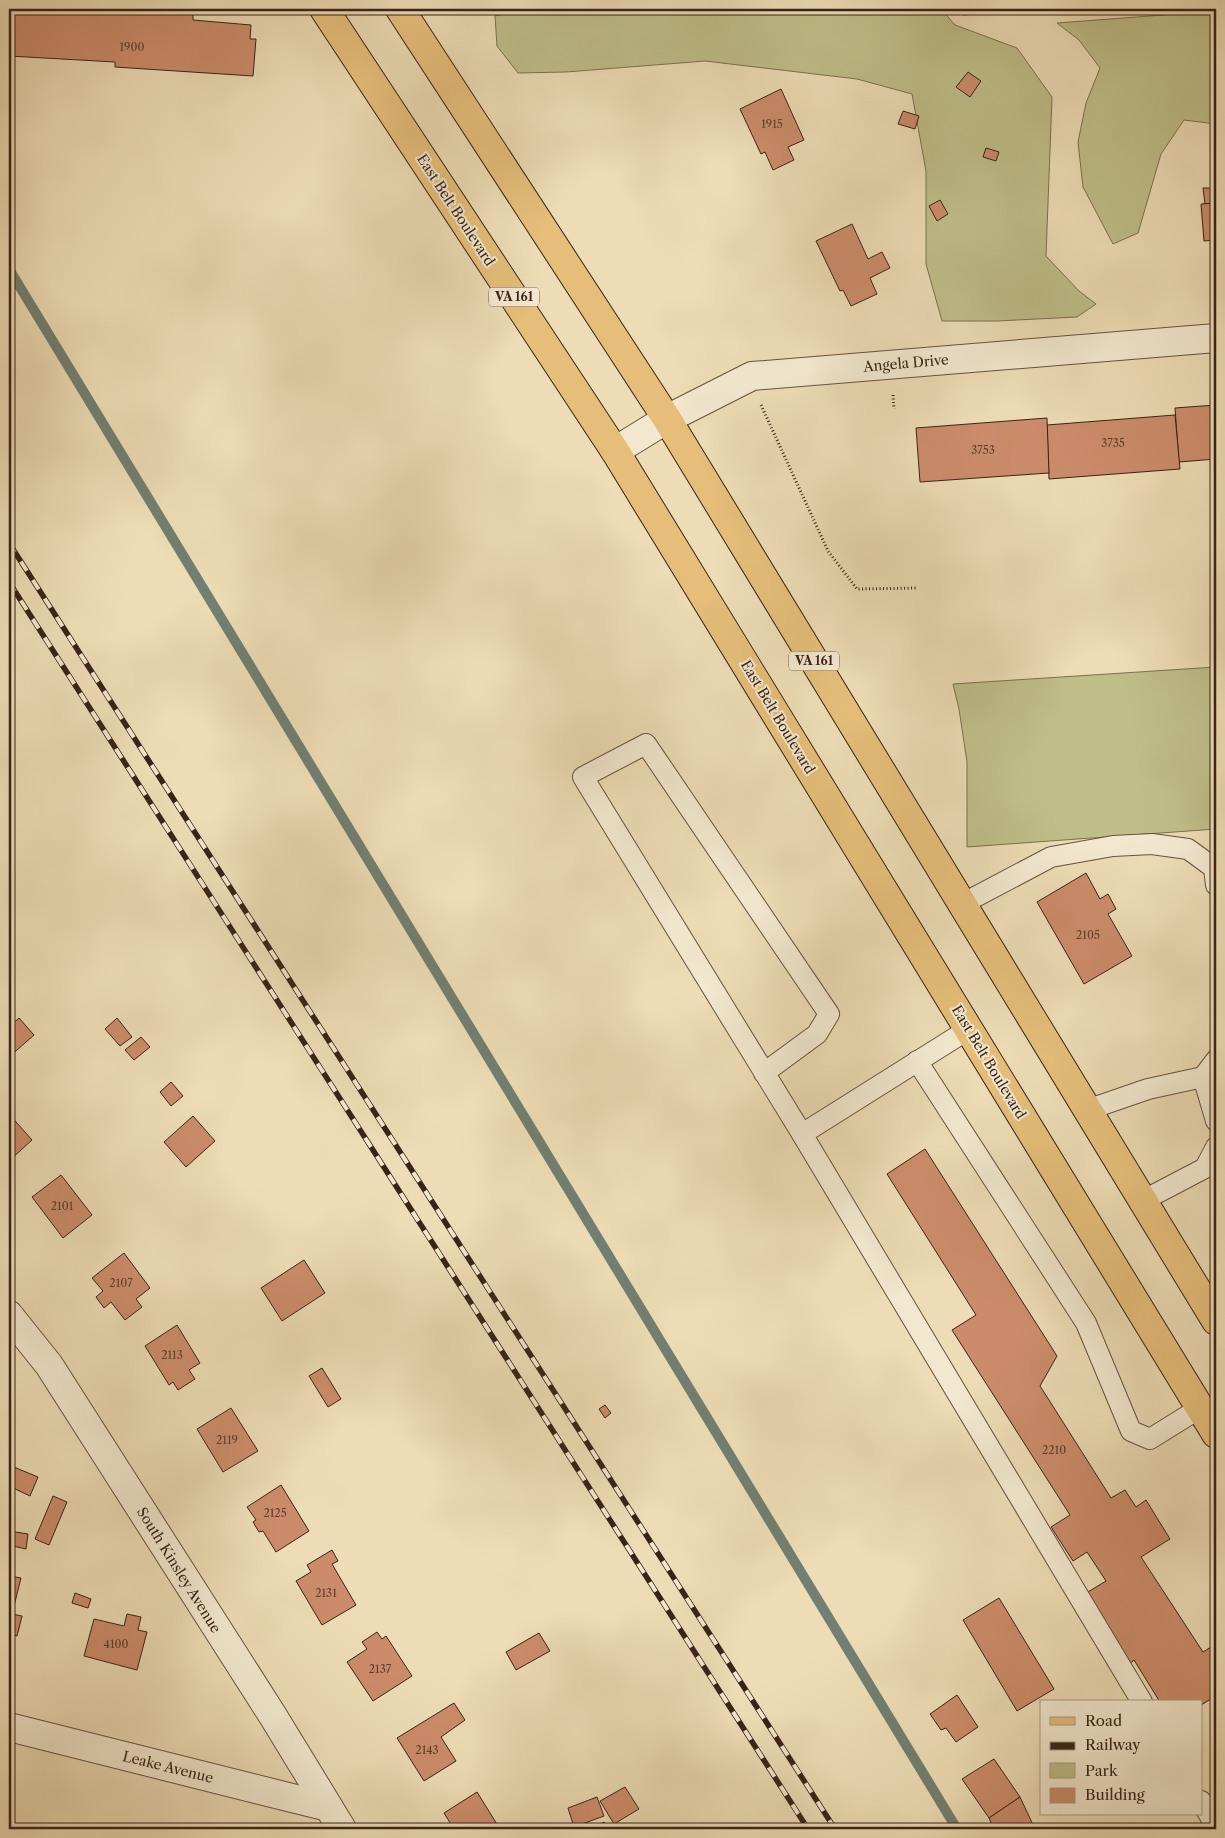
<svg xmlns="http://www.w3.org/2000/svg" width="1225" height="1838" viewBox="0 0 1225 1838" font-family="'Libre Caslon Text',serif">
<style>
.green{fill:#bfbe89;stroke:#7c7051}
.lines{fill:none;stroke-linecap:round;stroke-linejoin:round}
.stream{stroke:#727f72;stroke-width:10}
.building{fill:#cc8c6b;stroke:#382319}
.lane-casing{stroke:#655140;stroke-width:22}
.street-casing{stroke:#655140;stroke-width:30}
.primary-casing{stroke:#382319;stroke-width:30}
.path{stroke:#382319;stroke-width:3;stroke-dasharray:1 2.5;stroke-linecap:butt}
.lane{stroke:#f3e8cf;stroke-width:20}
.street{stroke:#f3e8cf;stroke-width:28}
.primary{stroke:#e6be7a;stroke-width:28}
.rail-casing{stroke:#382319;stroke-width:5.5}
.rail{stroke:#f3e8cf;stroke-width:4;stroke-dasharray:11;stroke-linecap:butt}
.labels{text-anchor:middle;stroke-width:4;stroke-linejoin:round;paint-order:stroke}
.number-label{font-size:11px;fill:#5d3d2e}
.shield{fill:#f3e8cf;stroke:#705e50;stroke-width:1}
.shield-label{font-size:12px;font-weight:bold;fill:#382319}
.street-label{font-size:14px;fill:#382319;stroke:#f3e8cf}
</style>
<rect width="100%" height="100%" fill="#eddcb5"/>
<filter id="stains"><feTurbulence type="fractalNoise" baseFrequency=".004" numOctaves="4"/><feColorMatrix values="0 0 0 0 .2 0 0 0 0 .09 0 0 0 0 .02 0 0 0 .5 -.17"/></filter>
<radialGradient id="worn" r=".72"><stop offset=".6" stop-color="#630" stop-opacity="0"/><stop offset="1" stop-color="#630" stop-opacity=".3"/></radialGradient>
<g class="green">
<polygon points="526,9 941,9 955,25 1017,48 1052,97 1046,256 1079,291 1096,304 1077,317 997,321 942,321 926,264 926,171 912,94 857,79 705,61 566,72 518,73 497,46 495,16"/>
<polygon points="1216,11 1216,124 1184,120 1161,154 1138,233 1113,244 1083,187 1078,142 1086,103 1100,68 1079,40 1057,23"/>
<polygon points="1216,667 1216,829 967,847 967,762 959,709 953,684"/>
</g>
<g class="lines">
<polyline class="stream" points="9,269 957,1829"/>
</g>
<g class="building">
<polygon points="9,9 193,9 193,20 251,25 250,39 256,39 253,76 115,67 115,62 9,56"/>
<polygon points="962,9 1016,9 1016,10 963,15"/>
<polygon points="968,72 981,81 970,97 956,87"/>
<polygon points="781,89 804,140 788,147 794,160 773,170 765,152 761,154 740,109"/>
<polygon points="903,111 919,116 915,129 898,124"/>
<polygon points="986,148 999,152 996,161 983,157"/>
<polygon points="1203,188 1216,188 1216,203 1205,204"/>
<polygon points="940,200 948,214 937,221 929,206"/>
<polygon points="1216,203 1216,240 1204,241 1201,204"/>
<polygon points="852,224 868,259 882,252 890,268 870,278 877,294 851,306 843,290 840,291 816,241"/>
<polygon points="1216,405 1216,459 1179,462 1175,408"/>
<polygon points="1175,415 1180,469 1049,479 1047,425"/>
<polygon points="1047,418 1049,473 920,482 916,428"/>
<polygon points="1086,873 1100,899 1108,894 1116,909 1108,914 1132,956 1084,984 1037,902"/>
<polygon points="19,1018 34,1035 9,1057 9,1027"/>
<polygon points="117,1018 132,1037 120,1046 105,1029"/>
<polygon points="141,1037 150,1047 134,1060 125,1050"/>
<polygon points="171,1082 183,1096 171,1106 160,1092"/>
<polygon points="9,1114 32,1140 9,1161"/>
<polygon points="193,1116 215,1141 186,1167 164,1142"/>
<polygon points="925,1149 1057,1356 1040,1386 1049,1400 1111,1498 1125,1490 1136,1507 1146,1500 1170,1539 1141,1557 1203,1652 1216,1644 1216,1696 1201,1705 1201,1702 1160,1702 1134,1660 1128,1665 1083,1595 1106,1581 1087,1552 1073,1561 1051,1527 1070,1515 952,1330 976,1315 887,1174"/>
<polygon points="61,1175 92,1215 63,1238 32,1197"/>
<polygon points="124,1253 150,1288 136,1299 142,1307 125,1320 111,1302 104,1308 96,1297 103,1291 92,1278"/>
<polygon points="304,1260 325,1293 282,1321 261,1288"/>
<polygon points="177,1325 200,1363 189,1370 195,1379 178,1390 173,1382 169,1385 145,1346"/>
<polygon points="322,1368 341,1399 328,1407 309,1376"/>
<polygon points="605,1405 611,1413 605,1418 599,1409"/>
<polygon points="231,1408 258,1451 223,1472 197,1429"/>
<polygon points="9,1465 38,1477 30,1496 9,1486"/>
<polygon points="281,1485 309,1531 276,1552 263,1531 259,1532 253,1522 256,1520 247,1507"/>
<polygon points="53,1496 67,1502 49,1545 35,1539"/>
<polygon points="9,1531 28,1534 26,1549 9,1545"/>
<polygon points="332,1550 338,1561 332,1564 356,1605 322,1625 296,1581 311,1572 307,1565"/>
<polygon points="9,1576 21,1578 12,1614 22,1616 17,1636 9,1634"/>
<polygon points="75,1593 91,1599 88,1608 72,1603"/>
<polygon points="999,1598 1054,1689 1017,1711 963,1620"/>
<polygon points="127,1614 141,1617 138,1630 147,1632 137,1670 84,1656 94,1619 124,1626"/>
<polygon points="377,1632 382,1639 386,1636 412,1676 373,1701 347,1662 367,1649 362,1642"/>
<polygon points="539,1633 550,1651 516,1670 506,1652"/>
<polygon points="957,1695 978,1727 956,1742 946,1728 941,1730 930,1714"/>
<polygon points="454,1703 465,1720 441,1737 456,1761 424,1781 397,1738"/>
<polygon points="994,1759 1020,1797 989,1818 962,1779"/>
<polygon points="625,1787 639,1809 614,1824 600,1801"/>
<polygon points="477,1792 500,1829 446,1829 452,1826 444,1813"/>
<polygon points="597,1797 604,1816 574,1827 568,1808"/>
<polygon points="1020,1797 1035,1829 994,1829 989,1818"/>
<polygon points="604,1822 607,1829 590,1829"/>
</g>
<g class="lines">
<g class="lane-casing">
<g id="lane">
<polyline points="962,904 1051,857 1113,846 1152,844 1188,849 1214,868 1216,885"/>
<polyline points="969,1029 802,1134 1142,1702"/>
<polyline points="917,1061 1086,1323 1131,1431 1150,1439 1200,1408"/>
<polyline points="764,1073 817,1034 829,1014 646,744 583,777 802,1134"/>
<polyline points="1203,1077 1216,1121"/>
<polyline points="1087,1110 1148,1089 1203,1077 1216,1060"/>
<polyline points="1142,1201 1205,1168 1216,1147"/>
<polyline points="1201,1801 1216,1826"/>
</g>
</g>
<g class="street-casing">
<g id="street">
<polyline points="615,451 667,419 752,376 1216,338"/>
<polyline points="9,1315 49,1365 273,1716 342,1829"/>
<polyline points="9,1727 328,1807"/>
</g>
</g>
<g class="primary-casing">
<g id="primary">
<polyline points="324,9 615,451 1216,1434"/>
<polyline points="400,9 667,419 1216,1321"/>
</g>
</g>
<g class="path">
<polyline points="893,395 894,409"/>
<polyline points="761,405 828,551 857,589 918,588"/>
</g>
<use href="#lane" class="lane"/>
<use href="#street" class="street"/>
<use href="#primary" class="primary"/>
<g class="rail-casing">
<g id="rail">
<polyline points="9,543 835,1829"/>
<polyline points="9,582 808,1829"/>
</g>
</g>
<use href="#rail" class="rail"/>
</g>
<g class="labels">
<g class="number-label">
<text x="132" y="51">1900</text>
<text x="772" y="128">1915</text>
<text x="1113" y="447">3735</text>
<text x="983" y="454">3753</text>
<text x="1088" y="939">2105</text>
<text x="62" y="1210">2101</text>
<text x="121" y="1287">2107</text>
<text x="172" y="1359">2113</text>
<text x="227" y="1444">2119</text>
<text x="1054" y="1454">2210</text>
<text x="275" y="1517">2125</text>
<text x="326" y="1597">2131</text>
<text x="116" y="1648">4100</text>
<text x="380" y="1673">2137</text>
<text x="427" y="1754">2143</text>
</g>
<g class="shield">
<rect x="489" y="287.5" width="50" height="19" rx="4"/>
<rect x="789" y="651.5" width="50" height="19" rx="4"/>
</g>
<g class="shield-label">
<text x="514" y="301">VA 161</text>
<text x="814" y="665">VA 161</text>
</g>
<g class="street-label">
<text transform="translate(456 210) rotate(57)" y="5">East Belt Boulevard</text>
<text transform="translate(906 363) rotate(-5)" y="5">Angela Drive</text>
<text transform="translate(778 717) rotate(59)" y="5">East Belt Boulevard</text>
<text transform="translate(989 1062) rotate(59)" y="5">East Belt Boulevard</text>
<text transform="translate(179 1570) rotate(58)" y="5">South Kinsley Avenue</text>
<text transform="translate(168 1767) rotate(14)" y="5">Leake Avenue</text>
</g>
</g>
<rect width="1225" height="1838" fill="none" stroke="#eddcb5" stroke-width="30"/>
<rect x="10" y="10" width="1205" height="1818" fill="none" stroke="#382319" stroke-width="2.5"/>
<rect x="15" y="15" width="1195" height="1808" fill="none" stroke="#382319"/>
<rect x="1040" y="1700" width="162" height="115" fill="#f3e8cf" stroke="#a89986"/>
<rect x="1050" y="1717" width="25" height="8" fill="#e6be7a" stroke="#a89986"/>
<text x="1085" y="1726" font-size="15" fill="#382319">Road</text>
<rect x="1050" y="1742" width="25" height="8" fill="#382319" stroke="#a89986"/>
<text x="1085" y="1750" font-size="15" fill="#382319">Railway</text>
<rect x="1050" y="1763" width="25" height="15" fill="#bfbe89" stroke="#a89986"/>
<text x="1085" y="1776" font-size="15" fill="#382319">Park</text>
<rect x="1050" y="1788" width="25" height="15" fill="#cc8c6b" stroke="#a89986"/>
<text x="1085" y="1800" font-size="15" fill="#382319">Building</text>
<rect width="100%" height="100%" filter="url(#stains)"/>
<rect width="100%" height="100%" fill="url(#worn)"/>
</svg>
